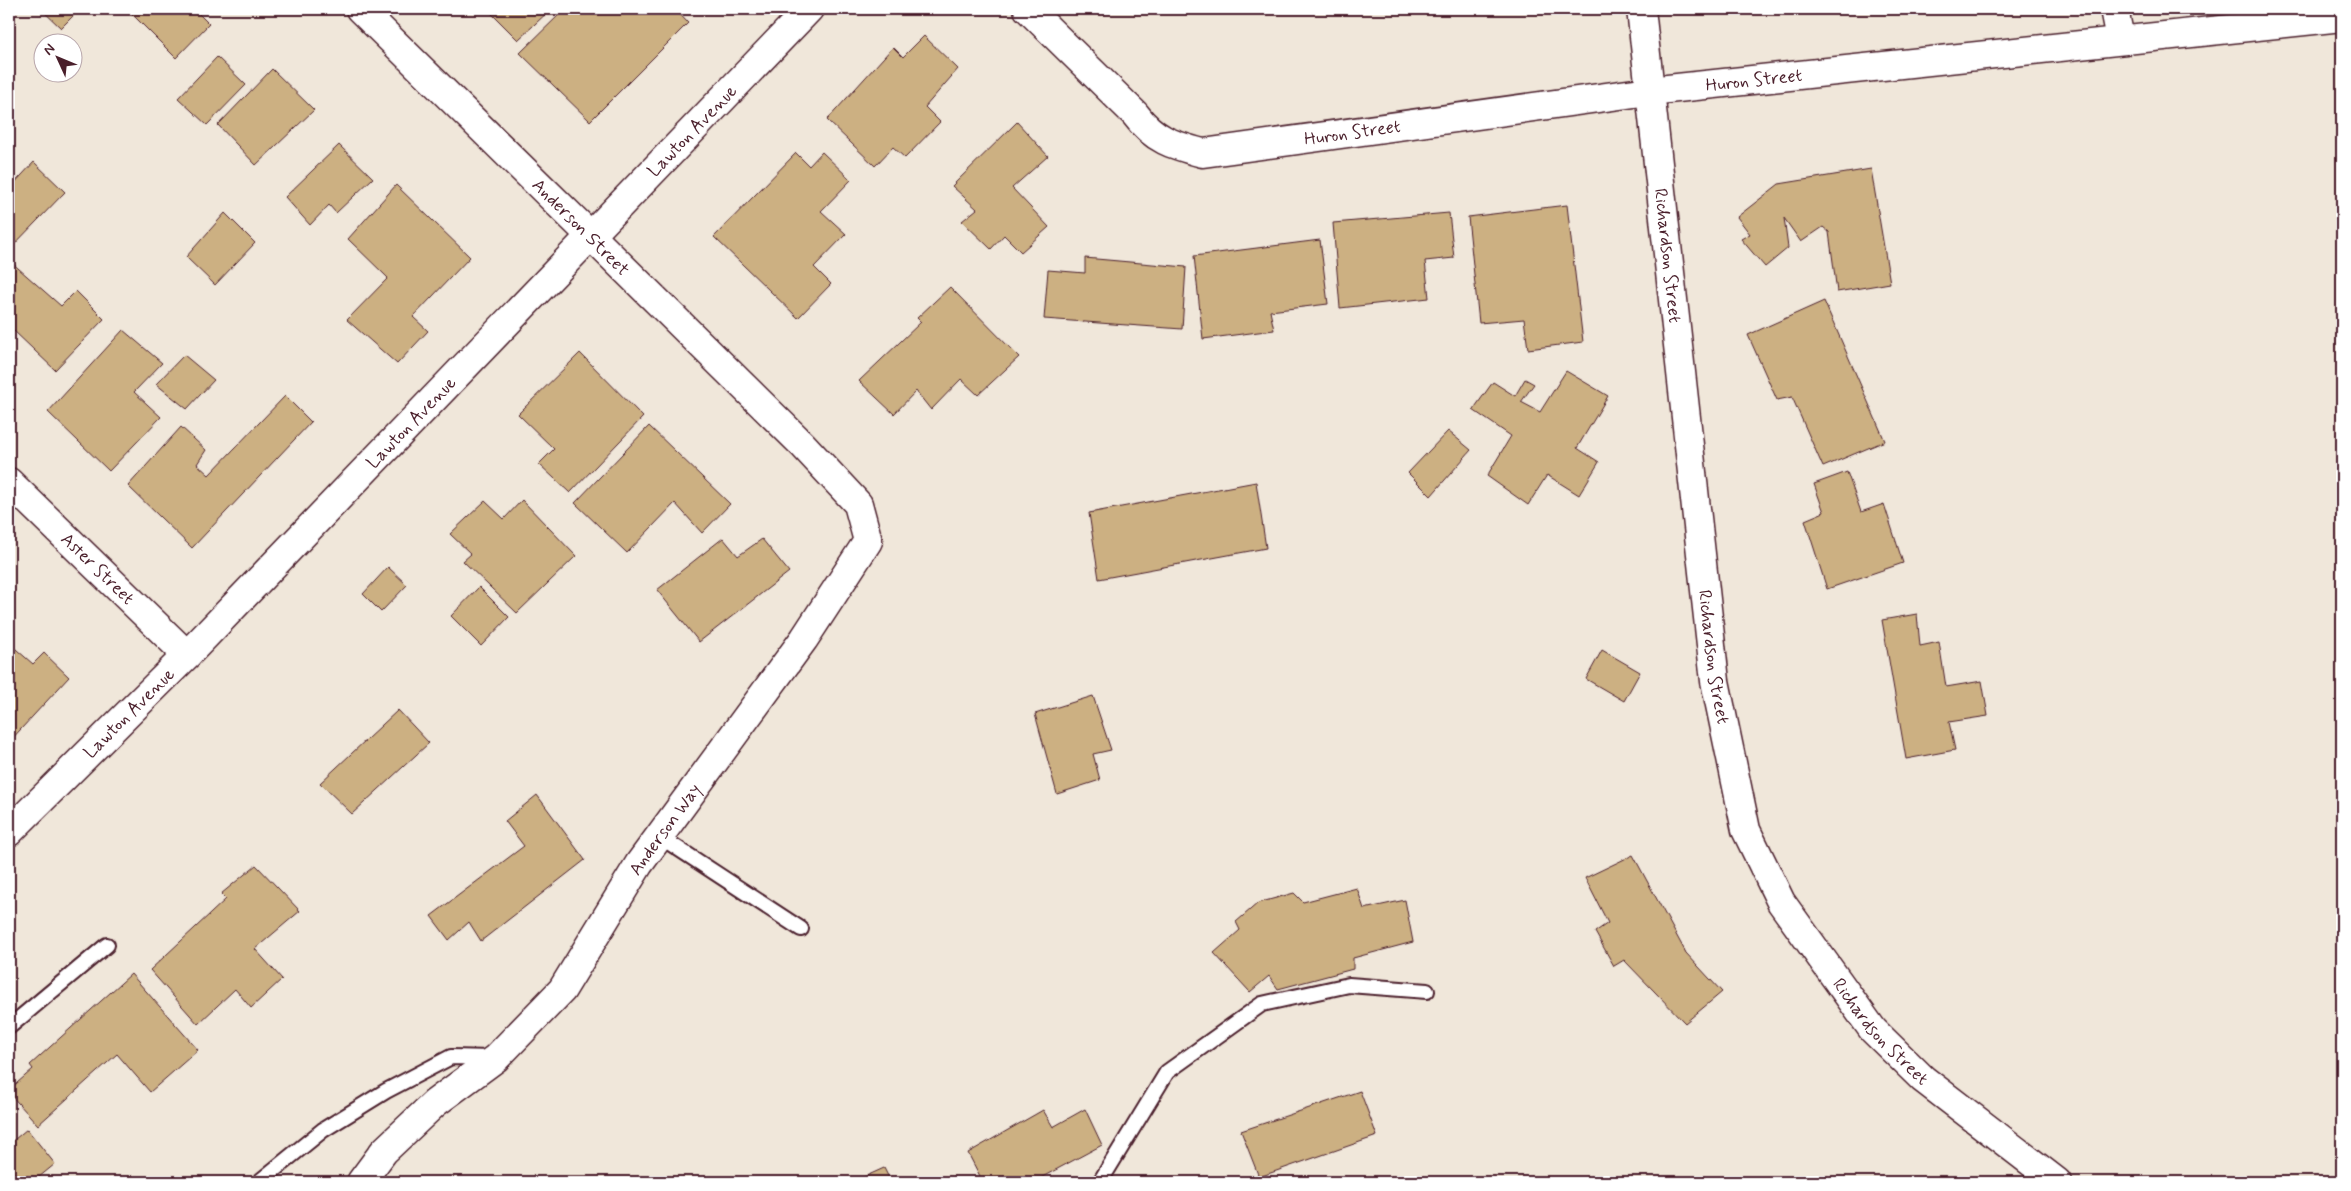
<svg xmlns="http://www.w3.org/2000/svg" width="2351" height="1191" viewBox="0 0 2351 1191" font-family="Mynerve,sans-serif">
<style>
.building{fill:#ccb082;stroke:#4a1f2b}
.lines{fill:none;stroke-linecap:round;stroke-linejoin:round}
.lane-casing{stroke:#4a1f2b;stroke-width:18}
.street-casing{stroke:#4a1f2b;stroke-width:31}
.secondary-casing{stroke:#4a1f2b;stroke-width:31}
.lane{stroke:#fff;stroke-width:14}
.street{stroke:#fff;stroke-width:28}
.secondary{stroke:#fff;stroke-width:28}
.labels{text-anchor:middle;stroke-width:4.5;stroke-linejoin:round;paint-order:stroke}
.street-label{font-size:18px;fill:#4a1f2b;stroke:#fff}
</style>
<rect width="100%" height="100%" fill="#f0e7da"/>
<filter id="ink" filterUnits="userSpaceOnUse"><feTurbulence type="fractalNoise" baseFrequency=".02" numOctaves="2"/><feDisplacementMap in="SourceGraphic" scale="10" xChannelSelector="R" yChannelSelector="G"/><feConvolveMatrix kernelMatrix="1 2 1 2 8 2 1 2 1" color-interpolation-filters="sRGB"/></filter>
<g filter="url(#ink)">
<g class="building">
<polygon points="41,9 80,9 61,28"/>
<polygon points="127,9 194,9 209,24 176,58"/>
<polygon points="487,9 551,9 518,40"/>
<polygon points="565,9 675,9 688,23 590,121 520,53"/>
<polygon points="924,36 958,69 925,107 940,122 905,158 893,147 875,166 827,120 893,47 903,57"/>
<polygon points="217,57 246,85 207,125 178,98"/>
<polygon points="272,69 314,110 256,165 218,125"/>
<polygon points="1017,122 1048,156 1012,188 1049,227 1021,252 1004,235 991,249 962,221 977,209 952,186"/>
<polygon points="339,145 373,178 336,213 329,205 310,225 285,197"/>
<polygon points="822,152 851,180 821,211 846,234 814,267 831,284 798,318 714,237 796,153 809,166"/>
<polygon points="34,162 65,192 9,250 9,189"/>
<polygon points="1871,169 1890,283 1837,292 1829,232 1823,227 1801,242 1784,218 1788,248 1765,267 1741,239 1750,234 1737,217 1779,184"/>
<polygon points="396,185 470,257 413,317 428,331 397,364 347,320 388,278 348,239"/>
<polygon points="1567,205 1583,342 1528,349 1524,319 1479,323 1468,217"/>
<polygon points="225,213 255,243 215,285 186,257"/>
<polygon points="1449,213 1454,258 1425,261 1429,298 1340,308 1333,223"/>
<polygon points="1320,240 1328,304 1270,311 1274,330 1203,339 1194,256"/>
<polygon points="1085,258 1186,267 1182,329 1044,319 1048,270 1085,273"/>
<polygon points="10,261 61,306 76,291 104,319 55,370 13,330 9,335"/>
<polygon points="950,287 1019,357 978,395 961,379 931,410 916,391 894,414 859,381 921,322 917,318"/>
<polygon points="1824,301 1885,441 1823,467 1792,397 1777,400 1748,335"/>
<polygon points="123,330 162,363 134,392 161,417 109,471 48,412"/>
<polygon points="580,353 643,417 570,493 539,464 554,449 518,414"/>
<polygon points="184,355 214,380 187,409 156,384"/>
<polygon points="1566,371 1608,396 1577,448 1599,462 1579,495 1547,475 1528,505 1487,476 1511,436 1473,410 1493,382 1515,396 1525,379 1534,384 1521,402 1540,412"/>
<polygon points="285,396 311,422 192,548 128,486 181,427 206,450 197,464 209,475"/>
<polygon points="649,426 730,504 702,533 675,503 627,553 575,503"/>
<polygon points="1448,431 1471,450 1431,496 1408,473"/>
<polygon points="1847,472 1861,512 1884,504 1903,563 1827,589 1805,520 1824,512 1814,484"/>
<polygon points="1256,482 1266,548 1099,579 1089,513"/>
<polygon points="522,500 576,556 517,613 463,561 471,554 450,534 485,501 504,519"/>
<polygon points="723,538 738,556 762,539 789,572 699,642 657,590"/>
<polygon points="388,567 407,585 381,612 363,594"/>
<polygon points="479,587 509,617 481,646 451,616"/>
<polygon points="1917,614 1920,646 1939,642 1946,687 1982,681 1988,716 1949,722 1955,750 1906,759 1882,620"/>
<polygon points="9,643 33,664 44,653 69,677 9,742"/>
<polygon points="1602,650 1640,672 1624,701 1586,679"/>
<polygon points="1093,696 1111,750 1093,754 1100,780 1057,794 1035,714"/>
<polygon points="398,710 429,743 352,814 320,783"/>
<polygon points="537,795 585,860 481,941 469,922 449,940 431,916 524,846 505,821"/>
<polygon points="1633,855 1686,953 1722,992 1685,1023 1624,960 1614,966 1595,932 1608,923 1585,878"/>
<polygon points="256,865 300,911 255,949 282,979 251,1008 235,989 198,1024 150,970 226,899 221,894"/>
<polygon points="1357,888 1364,909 1405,900 1413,942 1353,958 1353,969 1278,989 1269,976 1250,992 1214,953 1240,930 1236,922 1258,903 1294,893 1303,902"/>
<polygon points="131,974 198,1050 150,1092 117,1054 38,1125 9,1093 9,1090 33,1069 30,1065"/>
<polygon points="1360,1091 1377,1136 1259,1177 1241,1131"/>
<polygon points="1085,1109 1102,1145 1033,1182 983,1182 968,1153 1043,1110 1053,1127"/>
<polygon points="27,1129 55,1164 33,1182 9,1182 9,1144"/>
<polygon points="884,1168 891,1182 853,1182"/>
</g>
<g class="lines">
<g class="lane-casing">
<g id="lane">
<polyline points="659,836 801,929"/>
<polyline points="9,1027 107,945"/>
<polyline points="259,1182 323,1130 386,1091 451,1057 491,1058"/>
<polyline points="1100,1182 1167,1072 1262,1004 1349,985 1427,991"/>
</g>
</g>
<g class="street-casing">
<g id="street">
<path id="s1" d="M1028,9l107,105c19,26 38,31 68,39l446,-62 693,-74"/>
<path id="s2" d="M1641,9l74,672 31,149 35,72 92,128 50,49 134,103"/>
<polyline points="2114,9 2120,39"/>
<path id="s3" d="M9,482l178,173"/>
<path id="s4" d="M361,1182l23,-31 51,-48 61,-45 66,-68 77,-126 165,-225 64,-98 -10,-37 -55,-59 -212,-209"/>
</g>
</g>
<g class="secondary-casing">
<g id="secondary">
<polyline points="360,9 591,236"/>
<path id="s5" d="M9,832l178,-177 622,-646"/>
</g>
</g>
<use href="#lane" class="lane"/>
<use href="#street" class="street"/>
<use href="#secondary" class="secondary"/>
</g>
</g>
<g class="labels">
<g class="street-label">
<text dy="6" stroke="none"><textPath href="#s1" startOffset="786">Huron Street</textPath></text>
<text dy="6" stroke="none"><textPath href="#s5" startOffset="979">Lawton Avenue</textPath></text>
<text dy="6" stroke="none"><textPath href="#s1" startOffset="381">Huron Street</textPath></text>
<text transform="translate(581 227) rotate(45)" y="6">Anderson Street</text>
<text dy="6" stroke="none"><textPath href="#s2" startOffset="248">Richardson Street</textPath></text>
<text dy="6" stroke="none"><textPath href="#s5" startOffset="574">Lawton Avenue</textPath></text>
<text dy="6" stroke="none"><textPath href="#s3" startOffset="124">Aster Street</textPath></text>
<text dy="6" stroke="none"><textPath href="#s2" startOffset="652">Richardson Street</textPath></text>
<text dy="6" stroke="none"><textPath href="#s5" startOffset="169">Lawton Avenue</textPath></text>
<text dy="6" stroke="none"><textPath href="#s4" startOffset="470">Anderson Way</textPath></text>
<text dy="6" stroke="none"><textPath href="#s2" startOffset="1072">Richardson Street</textPath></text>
</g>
</g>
<rect width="2351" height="1191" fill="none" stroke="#fff" stroke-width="30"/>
<rect x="15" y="15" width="2321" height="1161" fill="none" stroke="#4a1f2b" stroke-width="2" filter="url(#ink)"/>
<g transform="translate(58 58) rotate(314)"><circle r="24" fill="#ffffff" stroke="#b7a5aa"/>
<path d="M0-4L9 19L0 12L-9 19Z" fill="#4a1f2b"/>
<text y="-8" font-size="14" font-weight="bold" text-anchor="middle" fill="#4a1f2b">N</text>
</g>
</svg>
